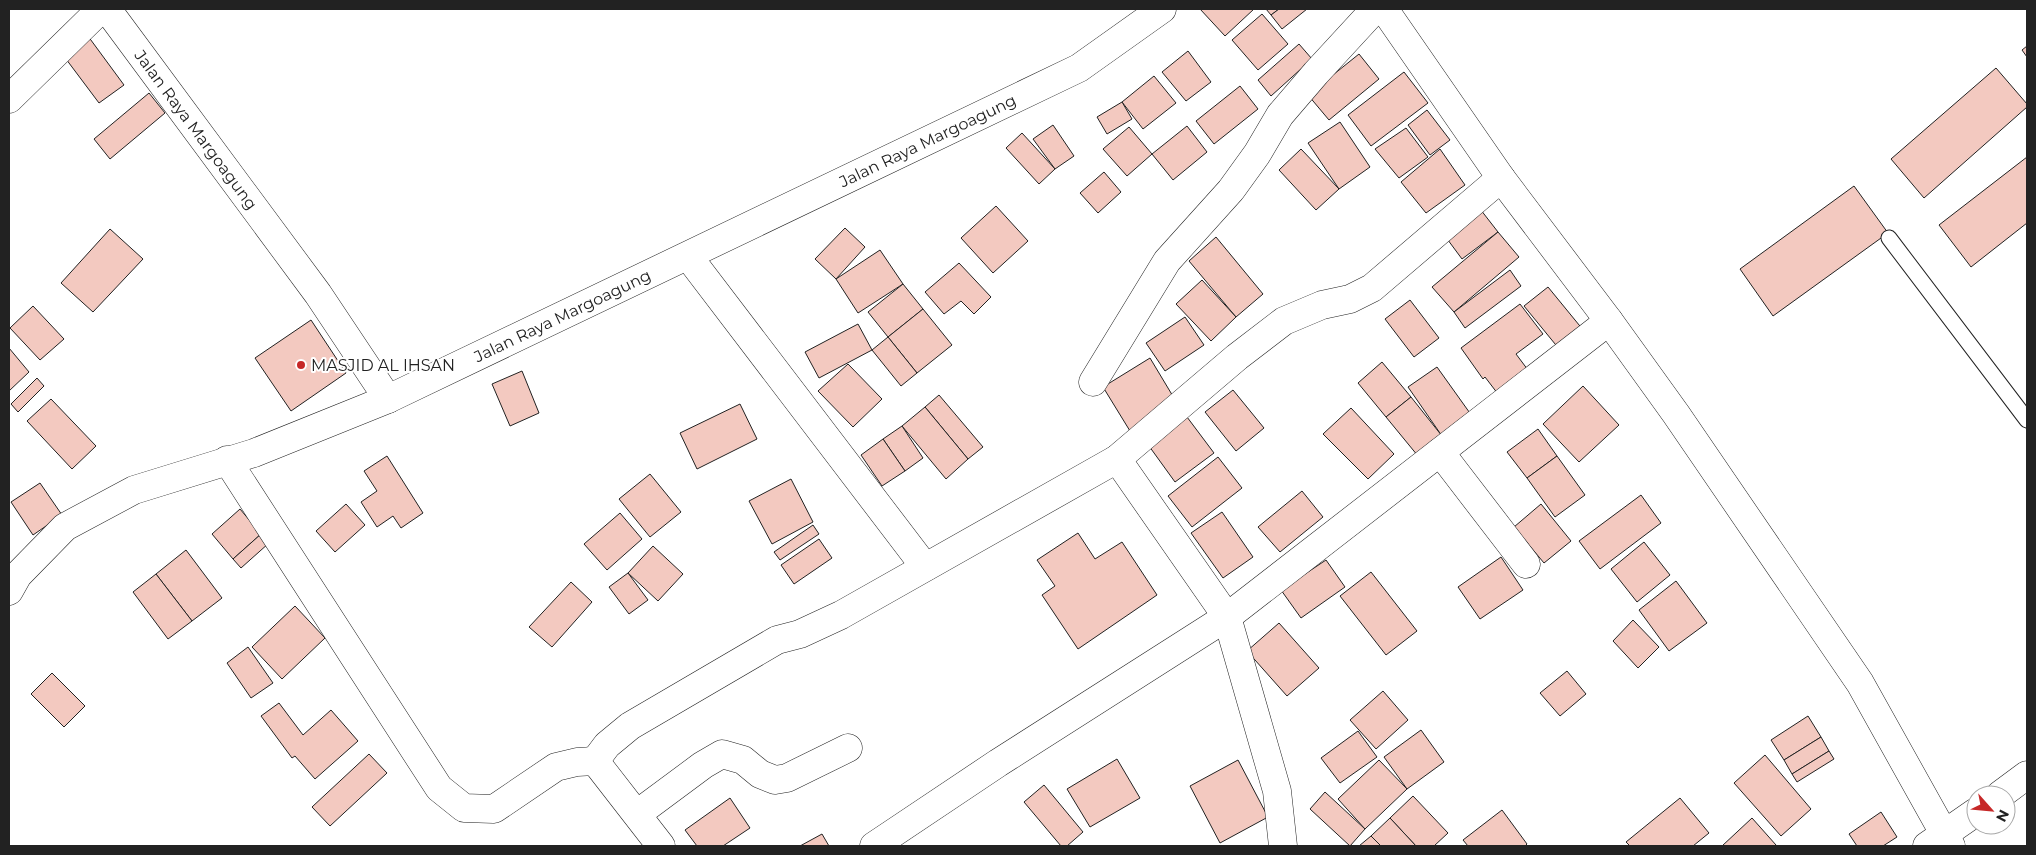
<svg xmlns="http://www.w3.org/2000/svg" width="2036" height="855" viewBox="0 0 2036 855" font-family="Montserrat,sans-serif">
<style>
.building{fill:#f3c9c0;stroke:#222}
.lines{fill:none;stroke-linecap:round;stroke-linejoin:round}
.lane-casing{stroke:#222;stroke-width:17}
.street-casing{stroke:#222;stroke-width:29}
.lane{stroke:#fff;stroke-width:15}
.street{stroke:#fff;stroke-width:28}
.poi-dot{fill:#c62828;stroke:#fff;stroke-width:2}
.labels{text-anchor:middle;stroke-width:4;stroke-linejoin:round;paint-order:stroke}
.street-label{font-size:16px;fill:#222;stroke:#fff}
.poi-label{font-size:16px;fill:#222;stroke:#fff;text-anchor:start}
</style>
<rect width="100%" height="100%" fill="#fff"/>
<g class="building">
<polygon points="1200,9 1254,9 1225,36"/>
<polygon points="1266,9 1279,9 1271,15"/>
<polygon points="1279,9 1307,9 1282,29 1271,15"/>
<polygon points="1262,14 1288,44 1258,70 1232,40"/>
<polygon points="85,32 124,85 99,103 60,51"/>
<polygon points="1299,44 1312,59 1271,96 1258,80"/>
<polygon points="2027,46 2027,57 2022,50"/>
<polygon points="1188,51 1211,82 1186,101 1162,72"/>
<polygon points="1359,54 1379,79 1329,120 1308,95"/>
<polygon points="1996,68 2027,104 2027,107 1924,198 1891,159"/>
<polygon points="1404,72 1428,103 1371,146 1348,115"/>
<polygon points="1154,76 1176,103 1143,129 1122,102"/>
<polygon points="1240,86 1258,109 1214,144 1196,121"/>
<polygon points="149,93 165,113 110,159 94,139"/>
<polygon points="1122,102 1132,119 1107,134 1097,117"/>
<polygon points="1427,110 1450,140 1430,155 1408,125"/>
<polygon points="1340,122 1370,167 1339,189 1308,143"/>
<polygon points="1053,125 1074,156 1055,169 1033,139"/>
<polygon points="1187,126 1207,152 1173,180 1152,154"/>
<polygon points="1129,127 1152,154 1127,176 1103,149"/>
<polygon points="1406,128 1428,157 1399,178 1375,149"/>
<polygon points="1022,133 1055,169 1039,184 1006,148"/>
<polygon points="1301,149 1339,189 1316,210 1279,170"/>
<polygon points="1440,149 1465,185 1426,213 1401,182"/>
<polygon points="2027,157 2027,223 1971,267 1939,225"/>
<polygon points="1104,172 1121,192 1098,213 1080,193"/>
<polygon points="1854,186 1888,233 1773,316 1740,269"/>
<polygon points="1477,205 1498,232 1462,259 1442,232"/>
<polygon points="996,206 1028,241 993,273 961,238"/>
<polygon points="845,228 865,247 836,279 815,259"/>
<polygon points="110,229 143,259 93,312 61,283"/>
<polygon points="1498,232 1519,257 1454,312 1432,287"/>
<polygon points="1216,237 1263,294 1236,317 1189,261"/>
<polygon points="880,250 903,284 858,313 836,279"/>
<polygon points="959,263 991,297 974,314 961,301 944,314 925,292"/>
<polygon points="1510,270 1521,286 1465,328 1454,312"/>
<polygon points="1202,280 1236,317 1211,341 1176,304"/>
<polygon points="903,284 923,309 888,337 868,312"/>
<polygon points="1548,287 1584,331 1560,350 1524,306"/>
<polygon points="1410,300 1439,338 1414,357 1385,319"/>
<polygon points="1520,304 1543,334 1516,354 1528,370 1498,394 1485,377 1483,379 1461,348"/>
<polygon points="33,306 64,339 40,360 10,328"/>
<polygon points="923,309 952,345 917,373 888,337"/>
<polygon points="1185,317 1204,345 1165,371 1146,343"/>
<polygon points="311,320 346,373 291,411 255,358"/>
<polygon points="858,324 872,350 819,378 805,352"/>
<polygon points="888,337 917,373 901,386 872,350"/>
<polygon points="9,348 29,372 9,391"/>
<polygon points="1150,358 1177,403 1130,431 1103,387"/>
<polygon points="1382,362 1411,397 1386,417 1358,383"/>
<polygon points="848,364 882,399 853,427 818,391"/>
<polygon points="1437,367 1472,416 1442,436 1408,387"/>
<polygon points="522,371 539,413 510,426 492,384"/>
<polygon points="37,378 44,386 18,412 11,404"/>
<polygon points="1583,386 1619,425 1579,462 1543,424"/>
<polygon points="1233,390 1264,428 1236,451 1205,412"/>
<polygon points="939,395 983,447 968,459 925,407"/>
<polygon points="1411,397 1442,436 1418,456 1386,417"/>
<polygon points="51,399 96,446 72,469 27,421"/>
<polygon points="740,404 757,439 697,469 680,433"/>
<polygon points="925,407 968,459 946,479 902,426"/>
<polygon points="1351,408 1394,454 1368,479 1323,434"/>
<polygon points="1187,417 1214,453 1175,482 1149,446"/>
<polygon points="902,426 923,458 905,471 883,439"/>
<polygon points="1538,429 1557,456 1527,478 1507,452"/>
<polygon points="883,439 905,471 882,486 861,455"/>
<polygon points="387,456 423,513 401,528 393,516 377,527 361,502 377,491 364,471"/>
<polygon points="1557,456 1585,495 1555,517 1527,478"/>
<polygon points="1218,457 1242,488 1192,527 1168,496"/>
<polygon points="650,474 681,512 650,537 619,499"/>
<polygon points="791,479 813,522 772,544 749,501"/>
<polygon points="40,483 62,515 33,535 11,502"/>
<polygon points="1302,491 1323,517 1280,552 1258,527"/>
<polygon points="1641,495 1661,523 1600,569 1579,541"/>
<polygon points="346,504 365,525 335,552 316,531"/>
<polygon points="1541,504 1571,541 1544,563 1514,527"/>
<polygon points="240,509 261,534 233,559 212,534"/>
<polygon points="1222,512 1253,557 1223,578 1191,533"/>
<polygon points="620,513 642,539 607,570 584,544"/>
<polygon points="813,525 819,534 780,560 774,552"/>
<polygon points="1078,533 1095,559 1122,542 1157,595 1078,649 1042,595 1055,586 1037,560"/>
<polygon points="261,534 269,543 241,568 233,559"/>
<polygon points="819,539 832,558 794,584 781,565"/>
<polygon points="1644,542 1670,575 1637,602 1611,569"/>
<polygon points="653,546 683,574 658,601 628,573"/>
<polygon points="186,550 222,598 192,621 156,574"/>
<polygon points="1501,557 1523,590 1480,619 1458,587"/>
<polygon points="1326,560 1345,587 1301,618 1281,590"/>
<polygon points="1371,572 1417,631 1386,655 1340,596"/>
<polygon points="628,573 648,600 629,614 609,587"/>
<polygon points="156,574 192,621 168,639 133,592"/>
<polygon points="1676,581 1707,623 1669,651 1639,610"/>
<polygon points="571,582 592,602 552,647 529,627"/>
<polygon points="295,606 325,638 282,679 252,647"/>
<polygon points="1633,620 1659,647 1638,668 1613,641"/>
<polygon points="1279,623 1319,668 1287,696 1247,651"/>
<polygon points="248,647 273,683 251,698 227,663"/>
<polygon points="1567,671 1586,694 1560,716 1540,693"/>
<polygon points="52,673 85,706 64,727 31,694"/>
<polygon points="1383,691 1408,720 1376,749 1350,720"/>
<polygon points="279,703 303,735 331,710 358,741 315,779 295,756 292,758 261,716"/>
<polygon points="1808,716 1821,737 1784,760 1771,740"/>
<polygon points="1421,730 1444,762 1407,789 1384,757"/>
<polygon points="1358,731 1377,757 1340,783 1321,758"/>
<polygon points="1821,737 1829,751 1792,774 1784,760"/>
<polygon points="1829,751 1834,759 1797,782 1792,774"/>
<polygon points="369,754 387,773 330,826 312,807"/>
<polygon points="1765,755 1811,809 1781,836 1734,783"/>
<polygon points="1117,759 1140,798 1090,827 1067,789"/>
<polygon points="1238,760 1268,817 1220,843 1190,786"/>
<polygon points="1379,760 1407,789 1365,829 1338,799"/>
<polygon points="1044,785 1083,832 1067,846 1061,846 1024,802"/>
<polygon points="1325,792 1365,829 1350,846 1310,809"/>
<polygon points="1413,796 1448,833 1434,846 1416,846 1390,818"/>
<polygon points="730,798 750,828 723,846 697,846 685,830"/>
<polygon points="1680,798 1709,833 1693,846 1630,846 1626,842"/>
<polygon points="1502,810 1527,844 1525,846 1468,846 1463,840"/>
<polygon points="1881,812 1897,837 1883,846 1857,846 1849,834"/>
<polygon points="1390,818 1416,846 1381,846 1371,836"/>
<polygon points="1752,818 1776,845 1774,846 1722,846"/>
<polygon points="822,834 829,846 800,846"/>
<polygon points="1371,836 1381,846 1359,846"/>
</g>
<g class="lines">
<g class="lane-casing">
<polyline id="lane" points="1889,238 2027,420"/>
</g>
<g class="street-casing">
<g id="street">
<path id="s1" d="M107,9l211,285 70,105 691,-331 83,-59"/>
<polyline points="1384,9 1501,178 1609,321 1676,414 1860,683 1951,846"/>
<polyline points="9,99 101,9"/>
<polyline points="688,256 925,567"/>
<polyline points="1093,382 1167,261 1231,190 1257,154 1280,115 1316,73 1375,9"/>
<polyline points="1440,452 1526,564"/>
<polyline points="1117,459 1227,617 1277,791 1283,846"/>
<polyline points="227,460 439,788 464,808 494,809 556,767 577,762 595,761"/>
<polyline points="9,591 18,575 65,527 134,490 254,453 388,399"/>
<polyline points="595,761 607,745 630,726 777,640 800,634 841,615 1117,459 1237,357 1284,321 1322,305 1350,299 1372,288 1501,178"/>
<polyline points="595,761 661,846"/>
<polyline points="2000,795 2027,775"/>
<polyline points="637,814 703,765 722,754 743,760 760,774 775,780 787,778 848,748"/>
<polyline points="874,846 998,763 1227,617 1609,321"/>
<polyline points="1927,846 1976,812"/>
</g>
</g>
<use href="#lane" class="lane"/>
<use href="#street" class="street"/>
</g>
<circle class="poi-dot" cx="301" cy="365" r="5"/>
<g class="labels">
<g class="street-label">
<text dy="6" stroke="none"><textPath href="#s1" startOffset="150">Jalan Raya Margoagung</textPath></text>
<text dy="6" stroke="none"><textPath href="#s1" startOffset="1079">Jalan Raya Margoagung</textPath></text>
<text dy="6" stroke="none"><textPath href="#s1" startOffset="674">Jalan Raya Margoagung</textPath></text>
</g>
<g class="poi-label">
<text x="311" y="371">MASJID AL IHSAN</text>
</g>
</g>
<rect width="2036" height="855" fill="none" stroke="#222222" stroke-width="20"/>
<g transform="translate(1991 810) rotate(117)"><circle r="24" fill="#ffffff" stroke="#a7a7a7"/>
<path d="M0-4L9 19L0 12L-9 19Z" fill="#c62828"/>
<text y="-8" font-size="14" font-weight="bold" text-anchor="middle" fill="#222222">N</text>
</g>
</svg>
